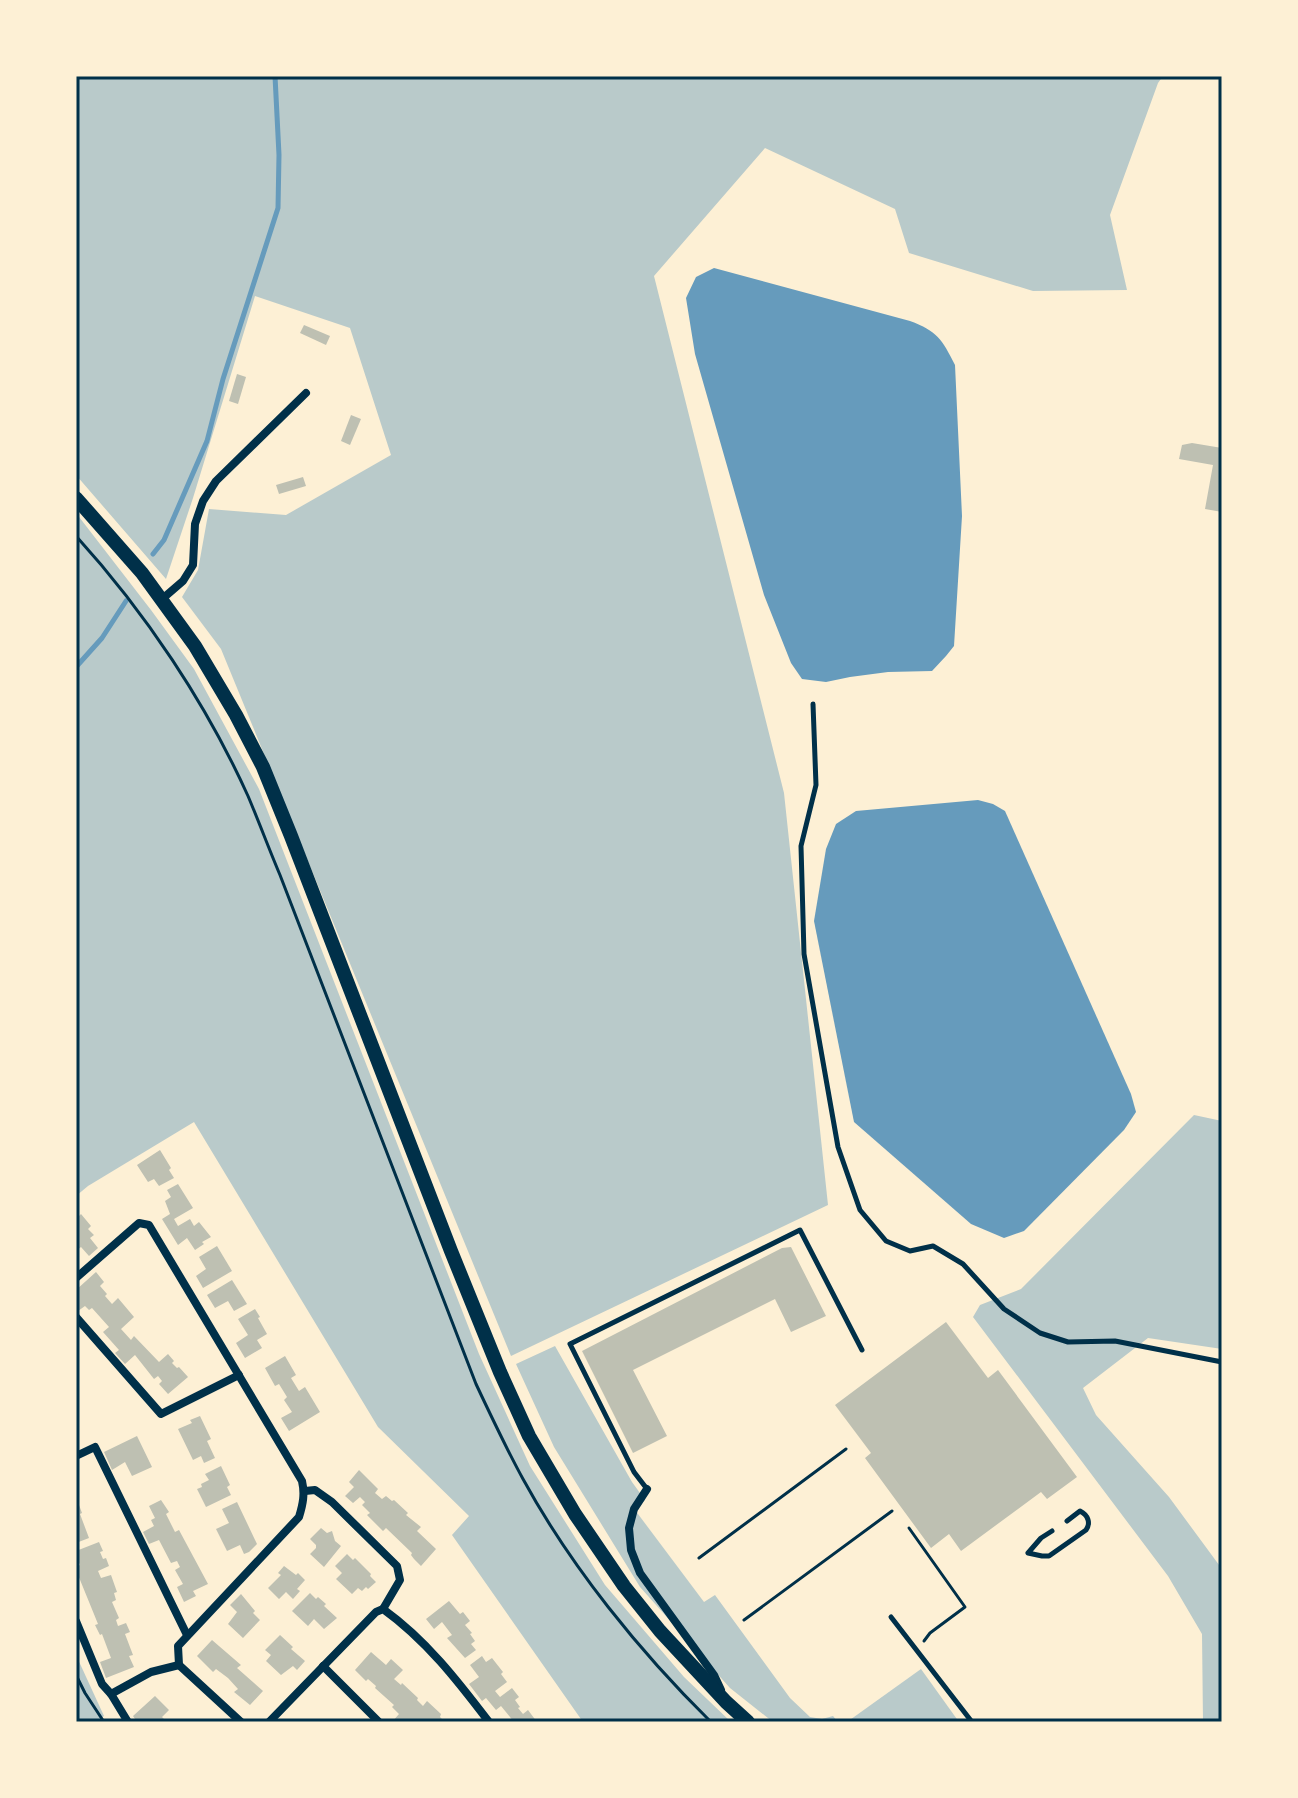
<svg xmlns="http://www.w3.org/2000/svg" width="1298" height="1798" viewBox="0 0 1298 1798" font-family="Figtree,sans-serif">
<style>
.green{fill:#b9caca}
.water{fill:#669bbc}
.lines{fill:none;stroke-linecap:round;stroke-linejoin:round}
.stream{stroke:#669bbc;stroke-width:5}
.building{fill:#bec0b2}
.path{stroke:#003049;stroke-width:3}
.service{stroke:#003049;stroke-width:5}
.minor{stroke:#003049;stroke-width:8}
.secondary{stroke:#003049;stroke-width:14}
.neatline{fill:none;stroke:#003049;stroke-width:3}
</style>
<rect width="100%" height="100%" fill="#fdf0d5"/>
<g class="green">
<polygon points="76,76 1163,76 1158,83 1110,215 1127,290 1033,291 909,253 895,209 765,148 654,276 784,793 828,1205 511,1356 221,649 182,597 198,570 209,509 286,515 391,455 350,328 255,296 193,498 166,579 76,475"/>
<polygon points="76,513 151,610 194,669 259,789 479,1354 530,1466 605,1585 684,1677 731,1722 583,1722 452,1535 469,1516 378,1427 194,1122 88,1186 76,1196"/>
<polygon points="1194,1115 1222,1121 1222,1349 1148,1338 1083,1388 1096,1415 1169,1497 1222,1569 1222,1722 1203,1722 1202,1634 1168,1576 973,1317 980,1305 1021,1289"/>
<polygon points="555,1346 632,1482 645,1500 635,1510 704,1602 715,1595 790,1698 810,1717 822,1719 833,1716 838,1722 773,1722 730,1688 640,1587 554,1447 516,1364"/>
<polygon points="76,1655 104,1716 96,1722 76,1722"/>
<polygon points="921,1669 959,1722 847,1722"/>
</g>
<g class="water">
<path d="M714,268l196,53c27,10 32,18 45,44l7,151 -8,130 -8,10 -14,15 -44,1 -38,5 -24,5 -24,-3 -11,-16 -27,-68 -69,-241 -9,-56 10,-21z"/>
<polygon points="978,800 993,804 1005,811 1131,1094 1136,1112 1124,1130 1024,1231 1004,1238 971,1224 854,1122 814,921 826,849 836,824 856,811"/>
</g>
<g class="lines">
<g class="stream">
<polyline points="153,554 164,540 207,441 223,379 278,208 279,155 275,76"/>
<polyline points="76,667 102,638 126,601"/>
</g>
</g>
<g class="building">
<polygon points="304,325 330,336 326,345 300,333"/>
<polygon points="237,374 246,377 238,404 229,401"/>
<polygon points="351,415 361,419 350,445 341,441"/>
<polygon points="1192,443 1222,448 1222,512 1205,509 1213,465 1179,459 1182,445"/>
<polygon points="303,477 306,486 279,494 276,485"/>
<polygon points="160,1150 171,1168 169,1170 174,1178 159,1186 154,1179 148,1182 137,1165"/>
<polygon points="178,1184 193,1208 174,1219 178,1226 190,1219 194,1226 199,1222 211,1237 202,1242 204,1244 195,1250 187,1238 178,1245 162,1219 170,1214 165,1201 171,1197 167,1190"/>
<polygon points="81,1214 91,1226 88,1229 94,1235 90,1238 98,1248 89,1256 81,1247 76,1251 76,1219"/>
<polygon points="217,1246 232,1271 203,1288 196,1276 206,1269 199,1257"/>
<polygon points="791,1247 826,1316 791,1332 775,1299 633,1370 667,1436 633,1453 582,1351 782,1248"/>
<polygon points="96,1272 104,1282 100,1286 107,1294 105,1296 112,1304 118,1298 134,1317 121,1329 131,1340 134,1336 159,1362 168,1354 174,1361 172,1363 177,1368 179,1367 188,1377 168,1394 159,1384 162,1381 158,1376 154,1379 135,1355 125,1364 115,1353 119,1350 103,1332 109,1327 92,1308 89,1310 85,1306 78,1311 76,1308 76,1290"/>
<polygon points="232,1280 247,1304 234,1311 228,1301 215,1308 207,1295"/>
<polygon points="255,1309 260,1317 258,1318 267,1334 257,1340 262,1348 245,1358 236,1343 248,1335 238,1319"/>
<polygon points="946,1322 988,1378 998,1370 1077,1477 1047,1499 1041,1492 961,1551 949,1534 931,1548 865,1458 871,1453 835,1405"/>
<polygon points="285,1356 296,1375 291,1378 299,1391 305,1387 320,1412 289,1431 281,1418 292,1412 284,1400 287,1397 279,1384 275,1386 265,1368"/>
<polygon points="200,1416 211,1439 207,1441 215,1458 204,1463 201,1456 193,1460 178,1429 192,1423 190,1420"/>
<polygon points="137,1436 152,1467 132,1476 125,1462 112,1470 104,1452"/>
<polygon points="221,1466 230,1485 227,1487 231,1495 206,1507 197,1489 202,1487 201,1484 209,1480 205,1474"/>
<polygon points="359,1470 378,1489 375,1493 382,1499 386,1496 392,1501 394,1500 408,1513 406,1515 421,1527 417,1531 436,1549 421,1566 414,1559 411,1555 412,1553 386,1528 383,1531 367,1515 370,1513 362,1505 365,1502 360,1497 353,1503 345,1496 354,1487 349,1482"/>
<polygon points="161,1500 169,1512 166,1514 175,1532 179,1530 208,1584 193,1591 196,1596 184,1602 177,1587 183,1584 175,1570 180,1567 177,1561 171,1563 159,1540 149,1544 143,1532 154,1526 151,1520 155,1518 149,1506"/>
<polygon points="237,1502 257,1544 249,1552 244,1554 240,1545 227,1551 216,1529 229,1523 222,1509"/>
<polygon points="79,1505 82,1513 80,1514 89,1538 76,1543 76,1506"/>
<polygon points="321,1528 327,1533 332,1531 335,1541 341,1546 324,1567 310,1554 316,1548 316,1545 310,1539"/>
<polygon points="99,1542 103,1551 100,1552 103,1559 106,1558 109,1566 98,1571 101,1578 111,1575 117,1592 114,1593 116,1600 112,1602 119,1618 116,1620 118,1626 126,1623 130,1632 125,1634 133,1655 129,1656 134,1667 106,1678 100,1662 111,1658 102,1634 100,1635 95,1625 98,1624 76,1570 76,1567 80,1565 78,1560 76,1561 76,1551"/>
<polygon points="347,1554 353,1560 355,1558 371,1574 370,1576 376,1582 368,1589 366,1587 362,1591 358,1588 352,1594 336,1579 342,1573 335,1566"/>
<polygon points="284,1566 296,1575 298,1573 305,1580 297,1589 300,1591 293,1599 286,1592 279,1599 268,1588 281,1575 278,1573"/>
<polygon points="310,1593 316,1599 318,1597 326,1604 324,1606 337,1618 324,1629 314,1619 308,1626 292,1611"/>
<polygon points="241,1594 255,1611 253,1613 260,1620 243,1638 228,1624 237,1612 230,1605"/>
<polygon points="449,1601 460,1614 463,1612 470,1621 465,1625 472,1633 470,1634 475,1641 471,1644 476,1650 465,1658 447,1638 452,1635 442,1622 434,1629 426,1619"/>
<polygon points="280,1635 293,1647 291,1649 305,1661 297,1670 293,1666 281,1675 266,1661 271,1655 265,1650"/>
<polygon points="212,1640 241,1665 237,1668 263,1691 250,1705 234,1692 238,1689 228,1678 216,1669 213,1672 197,1656"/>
<polygon points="371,1652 386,1665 391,1659 403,1670 394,1679 401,1685 402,1683 418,1698 417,1700 423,1706 427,1701 441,1714 440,1717 445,1722 413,1722 410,1719 408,1722 392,1722 399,1714 392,1707 394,1705 375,1688 376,1686 368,1679 366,1681 355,1670"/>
<polygon points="482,1656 486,1662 492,1658 503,1672 501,1674 507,1682 495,1691 500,1697 512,1688 519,1697 515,1700 520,1707 518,1708 523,1714 528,1710 537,1722 514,1722 501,1706 496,1710 486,1698 482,1701 469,1684 479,1677 470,1665"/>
<polygon points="155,1696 169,1710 162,1717 167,1722 152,1722 149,1719 147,1722 137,1722 133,1716"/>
</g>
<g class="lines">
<g class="path">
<path d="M76,536c69,76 130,167 172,260 11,26 21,53 32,79l196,509c15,32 30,64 47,95 48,88 117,173 188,243"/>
<polyline points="909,1528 965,1607 930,1633 924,1641"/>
<polyline points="699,1558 846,1449"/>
<polyline points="744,1620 892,1511"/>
<polyline points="76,1675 85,1693 104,1722"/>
</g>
<g class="service">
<polyline points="813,704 816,785 801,846 804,954 838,1147 860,1210 886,1241 910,1251 933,1246 963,1264 1004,1309 1040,1333 1068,1342 1115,1341 1222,1362"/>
<polyline points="647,1489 634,1472 570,1344 800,1230 862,1350"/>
<path d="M1052,1531l-11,7 -13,15 14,3h7l37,-26c5,-7 2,-15 -6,-19l-13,10"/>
<polyline points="891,1617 972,1722"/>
</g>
<g class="minor">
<polyline points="161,600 183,581 193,565 195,524 203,501 216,481 306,393"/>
<path d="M76,1278l63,-55 10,2 153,256c3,13 1,23 -3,36l-121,129 1,19 62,57"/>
<polyline points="76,1317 161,1414 239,1375"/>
<polyline points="76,1456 95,1447 187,1635"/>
<polyline points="647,1489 634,1509 629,1528 631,1550 640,1573 714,1675 721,1690"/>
<polyline points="305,1491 315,1490 332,1502 397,1566 400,1580 383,1609"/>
<polyline points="76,1621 102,1684 111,1694 151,1672 179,1665"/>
<polyline points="323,1666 379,1722"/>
<polyline points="111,1694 128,1722"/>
<path d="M269,1722l107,-110 7,-3c43,31 74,71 106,113"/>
</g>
<polyline class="secondary" points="76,498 142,573 195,646 236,715 263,767 291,836 451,1251 500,1372 529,1436 575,1514 624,1586 660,1631 726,1702 748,1722"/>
</g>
<rect width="1298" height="1798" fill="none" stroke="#fdf0d5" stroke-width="156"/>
<rect x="78" y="78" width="1142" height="1642" class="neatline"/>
</svg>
